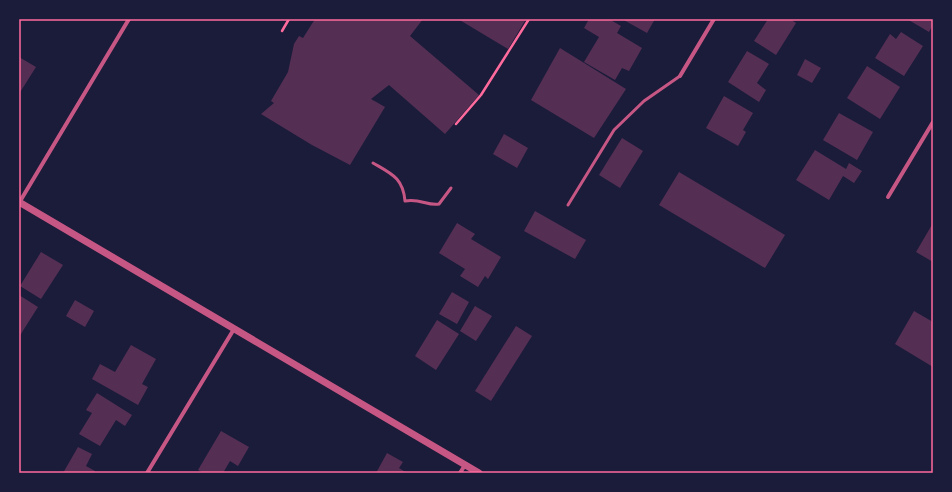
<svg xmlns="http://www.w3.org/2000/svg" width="952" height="492" viewBox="0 0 952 492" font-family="'PT Sans',sans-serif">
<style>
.building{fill:#542f53}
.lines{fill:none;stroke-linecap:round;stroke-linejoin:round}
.path{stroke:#ff6b9d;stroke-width:2.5}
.service{stroke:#c65784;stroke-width:3}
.minor{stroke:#c65784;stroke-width:4}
.tertiary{stroke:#c65784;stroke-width:7}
.neatline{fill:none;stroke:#ff6b9d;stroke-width:1.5}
</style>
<rect width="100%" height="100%" fill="#1b1b3a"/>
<g class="building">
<polygon points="315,19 423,19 410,36 479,95 445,134 389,85 371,99 385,107 350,165 312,145 261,114 274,103 271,101 288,72 294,44 299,36 303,38"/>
<polygon points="458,19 526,19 508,49"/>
<polygon points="589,19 609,19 621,26 617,33 642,48 629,71 622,68 615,80 584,62 599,37 584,28"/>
<polygon points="622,19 655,19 647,33"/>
<polygon points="768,19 790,19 796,23 776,55 754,41"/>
<polygon points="907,19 933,19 933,25 929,32"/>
<polygon points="901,32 923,46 904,76 875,58 890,34 896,39"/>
<polygon points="560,48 626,89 594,138 531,100"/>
<polygon points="747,51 769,64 757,83 766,90 759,102 728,82"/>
<polygon points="19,57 36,67 19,94"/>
<polygon points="805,59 821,68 812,83 797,75"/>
<polygon points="867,66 900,87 880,119 847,98"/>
<polygon points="724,96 753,113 743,130 746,132 738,146 706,128"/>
<polygon points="839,113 873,132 857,160 823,140"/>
<polygon points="504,134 528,148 517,168 493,154"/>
<polygon points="622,138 643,151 620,188 599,175"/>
<polygon points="815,150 846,169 849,163 862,171 854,183 843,176 829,200 796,180"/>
<polygon points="679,172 785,235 765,268 659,205"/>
<polygon points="535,211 586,240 575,259 524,231"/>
<polygon points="457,223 475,234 471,239 501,257 488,279 485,276 478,287 460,276 465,269 439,253"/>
<polygon points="933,223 933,262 916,252"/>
<polygon points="41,252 63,265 41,299 20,286"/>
<polygon points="452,292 469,302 457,324 439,314"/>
<polygon points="19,295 38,307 19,337"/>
<polygon points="75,300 94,311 85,327 66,316"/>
<polygon points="475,306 492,316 476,341 460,331"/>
<polygon points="914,311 933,322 933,367 895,344"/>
<polygon points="437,320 459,334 436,370 415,356"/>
<polygon points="516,326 532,336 491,401 475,391"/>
<polygon points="131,345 156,359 142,384 148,387 138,405 92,379 100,364 115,372"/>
<polygon points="97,393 132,415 125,426 116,420 100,446 79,434 92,413 86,410"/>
<polygon points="221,431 249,447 238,466 230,461 223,473 204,473 198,470"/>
<polygon points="78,447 92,454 86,466 95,471 94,473 63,473"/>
<polygon points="387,453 403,462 399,468 407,473 376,473"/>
</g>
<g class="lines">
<g class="path">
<polyline points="282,31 289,19"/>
<polyline points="456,124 481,95 529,19"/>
</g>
<g class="service">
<path d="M373,163c19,11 30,15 32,38 15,-3 22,5 34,3l12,-16"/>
<polyline points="568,205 614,130 644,101 680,76"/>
</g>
<g class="minor">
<polyline points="680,76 714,19"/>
<polyline points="888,197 933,122"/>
<polyline points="19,203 129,19"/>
<polyline points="147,473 234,329"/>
<polyline points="460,473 465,465"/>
</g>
<polyline class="tertiary" points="19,202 479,473"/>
</g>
<rect width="952" height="492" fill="none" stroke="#1b1b3a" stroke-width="40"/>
<rect x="20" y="20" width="912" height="452" class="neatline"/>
</svg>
